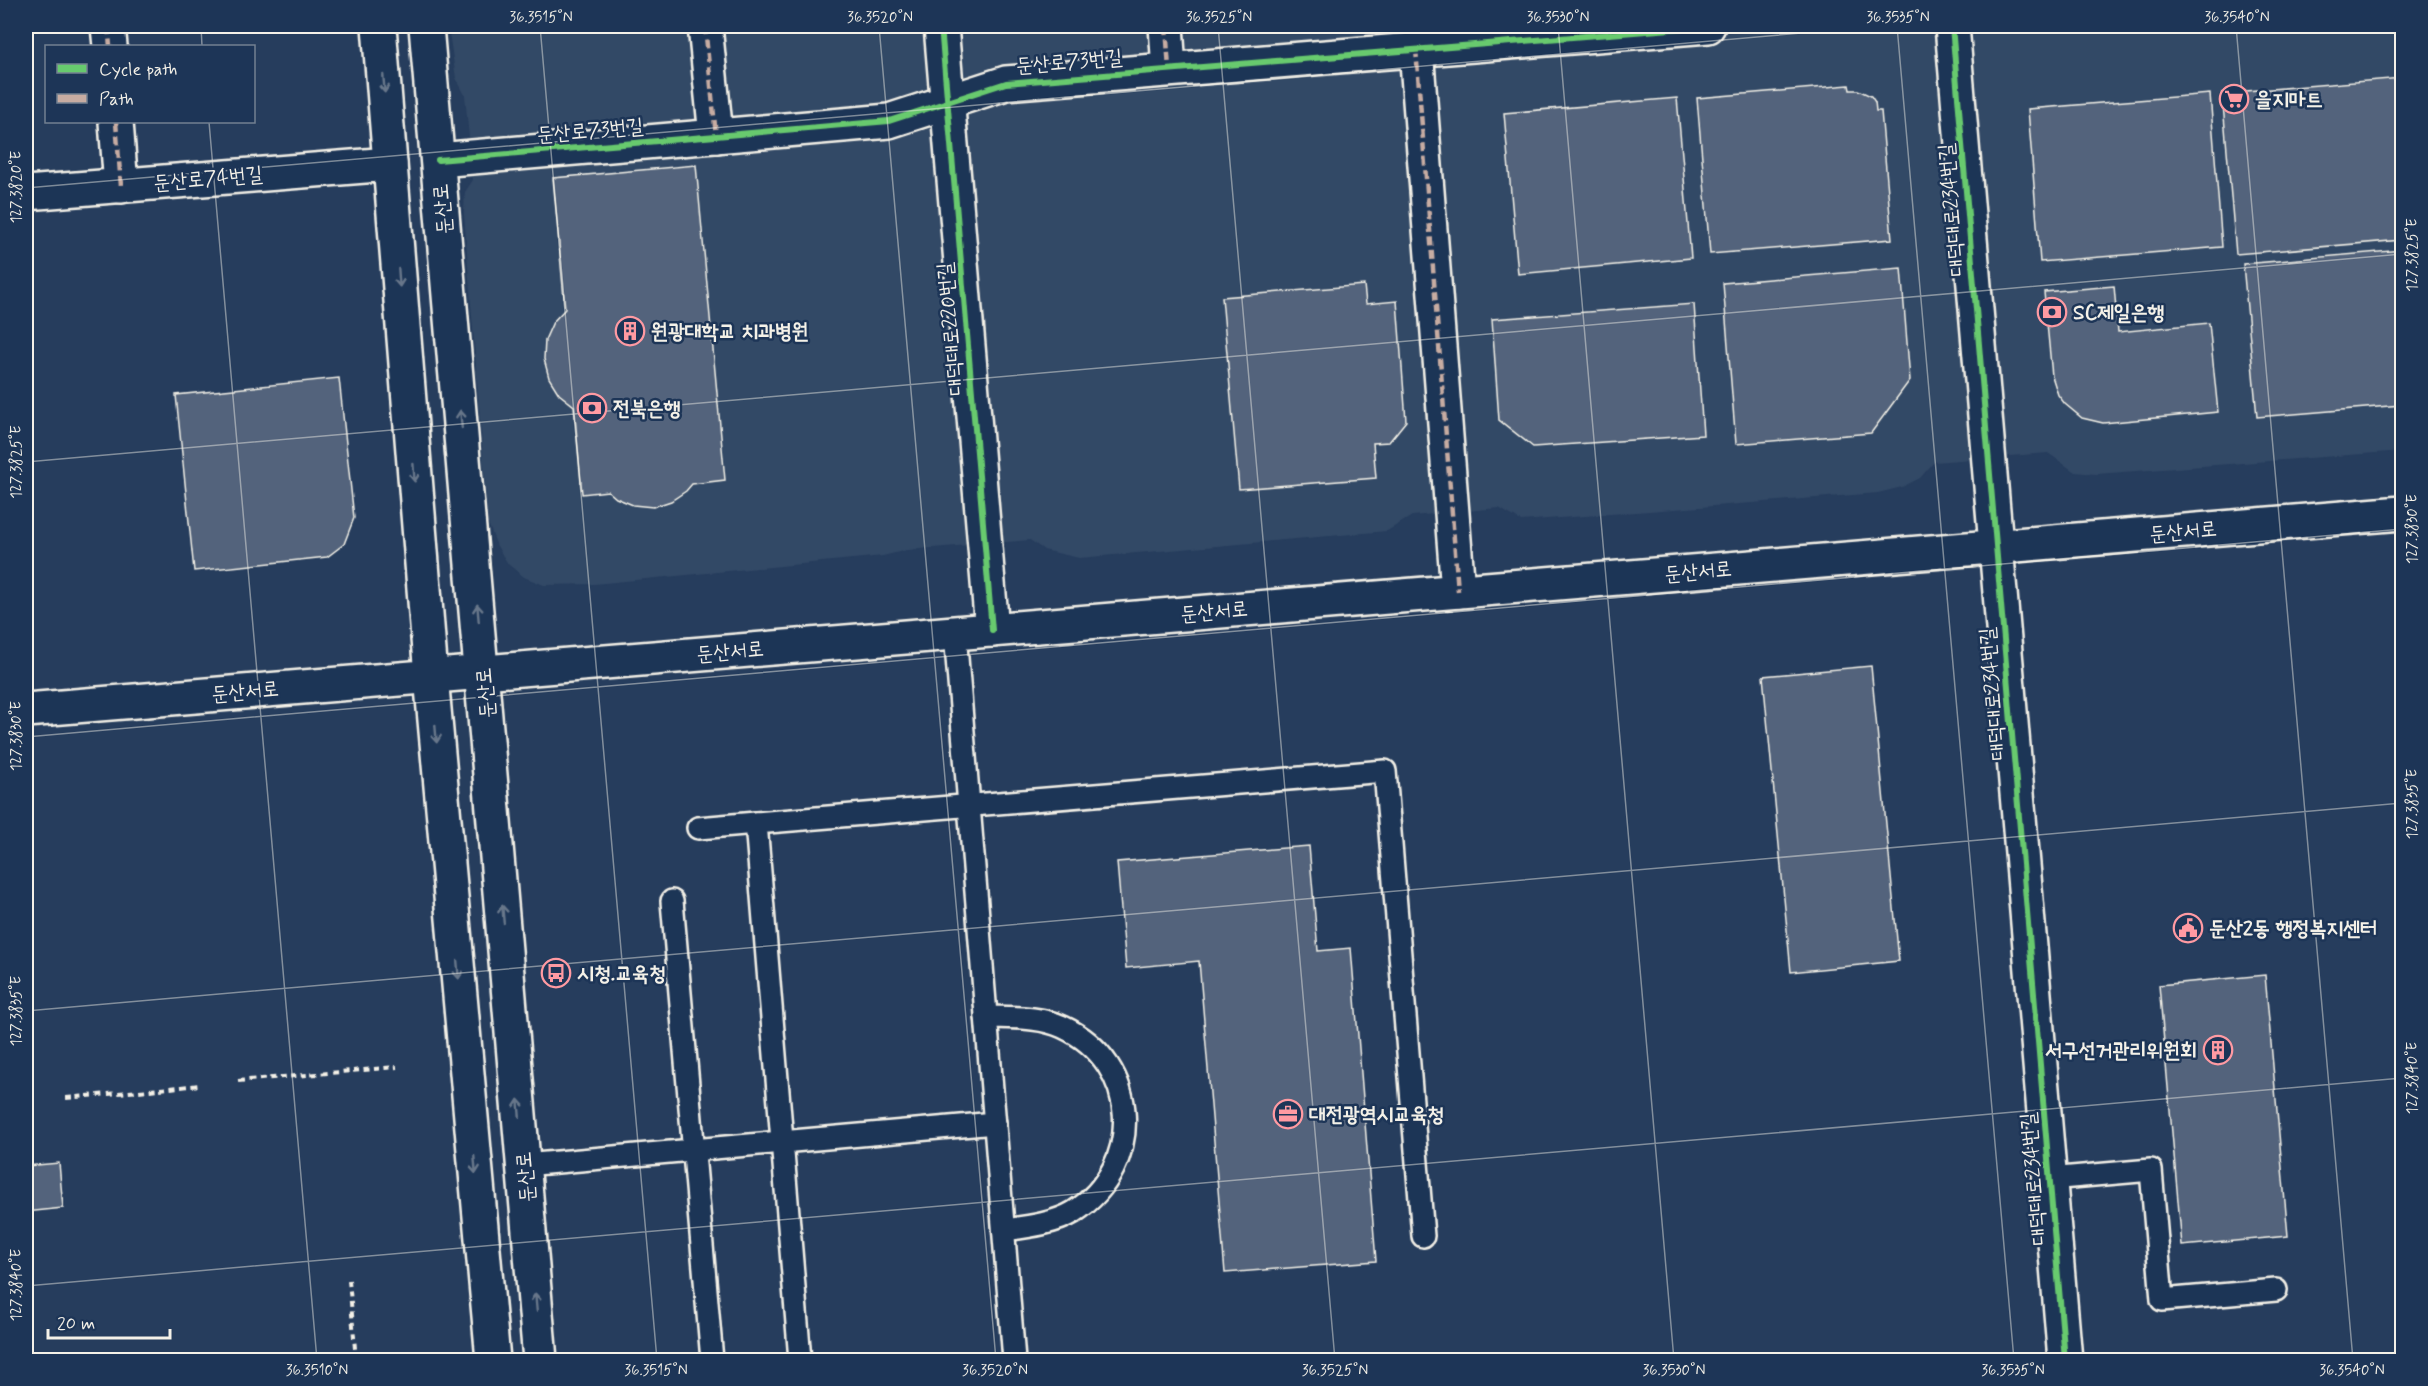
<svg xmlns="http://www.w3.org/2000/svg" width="2428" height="1386" viewBox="0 0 2428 1386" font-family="Mynerve,'Poor Story',sans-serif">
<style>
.built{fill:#334966}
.building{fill:#52647b;stroke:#f4f1e8;stroke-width:1.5}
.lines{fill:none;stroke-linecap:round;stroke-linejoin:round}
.lane-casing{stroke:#f4f1e8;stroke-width:26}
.street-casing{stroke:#f4f1e8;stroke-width:38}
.secondary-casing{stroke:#f4f1e8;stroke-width:38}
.path{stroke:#f4f1e8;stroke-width:4;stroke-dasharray:6 4.5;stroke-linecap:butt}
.lane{stroke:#1d3557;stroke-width:21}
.street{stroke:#1d3557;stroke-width:33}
.secondary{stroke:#1d3557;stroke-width:33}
.quiet{stroke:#c7aca2;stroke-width:4.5;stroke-dasharray:9 4.5;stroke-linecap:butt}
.cycleway-casing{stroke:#1d3557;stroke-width:10}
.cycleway{stroke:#67ca6e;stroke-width:6}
.oneway{stroke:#68778a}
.ticks{fill:none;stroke:#f4f1e8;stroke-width:1.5;stroke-opacity:0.45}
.labels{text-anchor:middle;stroke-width:5;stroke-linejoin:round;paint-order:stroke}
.street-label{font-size:21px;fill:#f4f1e8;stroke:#1d3557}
.poi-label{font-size:21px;font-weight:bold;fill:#f4f1e8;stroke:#1d3557;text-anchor:start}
.neatline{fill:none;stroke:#f4f1e8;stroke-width:2}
.ticks-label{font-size:15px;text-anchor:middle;fill:#f4f1e8}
</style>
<rect width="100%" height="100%" fill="#263d5d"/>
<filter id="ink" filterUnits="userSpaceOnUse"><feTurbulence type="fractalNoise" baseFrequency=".0167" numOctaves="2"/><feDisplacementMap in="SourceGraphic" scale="12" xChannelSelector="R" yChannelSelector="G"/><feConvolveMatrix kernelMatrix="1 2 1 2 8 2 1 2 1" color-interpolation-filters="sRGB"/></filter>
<g filter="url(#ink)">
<polygon class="built" points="448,26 2402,26 2402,451 2096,474 2075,472 2048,453 1934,462 1920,478 1902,487 1878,493 1521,521 1499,508 1412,516 1387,531 1079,558 1044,550 1030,540 907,550 883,556 594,584 544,585 524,577 508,564 497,546 488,523 464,213 465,192 473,180 465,95 456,78"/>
<g class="building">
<polygon points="2402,78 2402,240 2236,254 2222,93"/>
<polygon points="1849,85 1850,90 1858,90 1871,96 1875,102 1876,111 1881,111 1892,239 1710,254 1697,98"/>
<polygon points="2210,94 2222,247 2040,262 2028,109"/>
<polygon points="1677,98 1691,258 1518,274 1504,113"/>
<polygon points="696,165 725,480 692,484 686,491 671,501 653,507 633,505 616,498 608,491 582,494 574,406 559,394 549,378 544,359 545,340 553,322 565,309 553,178"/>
<polygon points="2402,250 2402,358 2397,359 2401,405 2257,417 2243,264"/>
<polygon points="1901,268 1910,380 1871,433 1736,444 1723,283"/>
<polygon points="1364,285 1366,304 1397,301 1406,421 1389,442 1373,443 1376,478 1239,489 1222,297"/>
<polygon points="2114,286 2118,332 2209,323 2218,412 2103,423 2082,418 2065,404 2058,395 2052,376 2044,292"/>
<polygon points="1694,304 1703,435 1533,447 1499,420 1492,319"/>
<polygon points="339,378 354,518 344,544 327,557 194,571 176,395"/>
<polygon points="1871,666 1899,961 1791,972 1763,676"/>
<polygon points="1309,846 1318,951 1351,948 1376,1261 1225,1273 1199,961 1126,968 1117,862"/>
<polygon points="2265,975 2288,1236 2182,1246 2159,985"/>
<polygon points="59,1163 63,1208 26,1212 26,1166"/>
</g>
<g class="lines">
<g class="lane-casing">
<g id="lane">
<polyline points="955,633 1014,1360"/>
<polyline points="698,828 756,823"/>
<polyline points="672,901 712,1360"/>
<path d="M986,1017c25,1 54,-1 77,10 78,36 82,139 11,185 -20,12 -48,15 -70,18"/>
<polyline points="524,1165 995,1123"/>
<polyline points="2049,1179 2151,1170 2162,1300 2276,1290"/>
<polyline points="800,1360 756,823 1385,771 1423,1236"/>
</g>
</g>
<g class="street-casing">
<g id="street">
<polyline points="108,26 110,46"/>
<polyline points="705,26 716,136"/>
<polyline points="941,26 992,630"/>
<polyline points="1166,26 1169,69"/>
<polyline points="1952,26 2065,1360"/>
<polyline points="1416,49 1458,591"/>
<polyline points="116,122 121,186"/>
<polyline points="438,160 889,121 1006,83 1708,26"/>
<polyline points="26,193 390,164"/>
</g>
</g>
<g class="secondary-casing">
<g id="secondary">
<polyline points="379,26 431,676 493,1360"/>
<polyline points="426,26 540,1360"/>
<polyline points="26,710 2402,513"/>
</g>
</g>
<g class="path">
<polyline points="238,1081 397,1067"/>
<polyline points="66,1098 201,1085"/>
<polyline points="349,1280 356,1360"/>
</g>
<use href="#lane" class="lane"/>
<use href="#street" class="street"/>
<use href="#secondary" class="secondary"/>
<g class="quiet">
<polyline points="108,26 110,46"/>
<polyline points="705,26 716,136"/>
<polyline points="1166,26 1169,69"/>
<polyline points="1416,49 1458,591"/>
<polyline points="116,122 121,186"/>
</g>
<g class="cycleway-casing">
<g id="cycleway">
<polyline points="941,26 992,630"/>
<polyline points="1952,26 2065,1360"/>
<polyline points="438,160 889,121 1006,83 1708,26"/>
</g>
</g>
<use href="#cycleway" class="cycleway"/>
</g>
<defs><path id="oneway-shaft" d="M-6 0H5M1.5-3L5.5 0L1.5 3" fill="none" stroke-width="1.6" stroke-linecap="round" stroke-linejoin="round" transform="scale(1.5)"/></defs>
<g class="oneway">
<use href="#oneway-shaft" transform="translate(384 84) rotate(85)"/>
<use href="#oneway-shaft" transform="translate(399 278) rotate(86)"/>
<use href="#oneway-shaft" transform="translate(461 419) rotate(-95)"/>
<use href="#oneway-shaft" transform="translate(414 473) rotate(86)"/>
<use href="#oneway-shaft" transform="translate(478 613) rotate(-95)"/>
<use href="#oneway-shaft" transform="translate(436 734) rotate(85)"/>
<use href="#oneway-shaft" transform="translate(503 914) rotate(-95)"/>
<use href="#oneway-shaft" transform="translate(458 970) rotate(85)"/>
<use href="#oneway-shaft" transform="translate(519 1108) rotate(-95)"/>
<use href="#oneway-shaft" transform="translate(475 1165) rotate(85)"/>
<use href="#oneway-shaft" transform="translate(536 1302) rotate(-95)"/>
</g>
</g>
<path class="ticks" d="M201,26l1,20M540,26l117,1334M879,26l117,1334M1218,26l117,1334M1558,26l116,1334M1897,26l117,1334M2236,26l117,1334M209,122l108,1238M26,188l1856,-162M26,462l2376,-208M26,737l2376,-208M26,1011l2376,-208M26,1286l2376,-208M2306,1360l96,-8"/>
<defs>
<g id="supermarket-ring" transform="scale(1.5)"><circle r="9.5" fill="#1d3557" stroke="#ff9aa2" stroke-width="1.5"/><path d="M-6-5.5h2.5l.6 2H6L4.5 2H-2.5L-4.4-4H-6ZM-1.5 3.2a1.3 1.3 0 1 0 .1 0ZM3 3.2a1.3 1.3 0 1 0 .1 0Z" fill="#ff9aa2"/></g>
<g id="bank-ring" transform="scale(1.5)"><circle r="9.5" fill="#1d3557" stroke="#ff9aa2" stroke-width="1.5"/><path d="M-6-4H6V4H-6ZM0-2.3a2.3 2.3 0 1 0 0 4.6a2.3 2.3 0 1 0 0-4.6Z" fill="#ff9aa2"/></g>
<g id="building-ring" transform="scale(1.5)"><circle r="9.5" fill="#1d3557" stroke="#ff9aa2" stroke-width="1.5"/><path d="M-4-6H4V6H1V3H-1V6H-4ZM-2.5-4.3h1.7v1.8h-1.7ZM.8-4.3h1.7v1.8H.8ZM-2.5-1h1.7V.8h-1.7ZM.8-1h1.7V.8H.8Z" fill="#ff9aa2"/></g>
<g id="civic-ring" transform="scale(1.5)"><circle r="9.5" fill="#1d3557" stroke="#ff9aa2" stroke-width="1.5"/><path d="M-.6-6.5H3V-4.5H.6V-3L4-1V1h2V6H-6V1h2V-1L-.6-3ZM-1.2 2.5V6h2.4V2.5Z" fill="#ff9aa2"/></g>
<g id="bus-ring" transform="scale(1.5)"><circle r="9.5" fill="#1d3557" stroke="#ff9aa2" stroke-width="1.5"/><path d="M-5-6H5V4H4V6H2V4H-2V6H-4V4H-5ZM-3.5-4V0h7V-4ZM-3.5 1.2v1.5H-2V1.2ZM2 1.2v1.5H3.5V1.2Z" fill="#ff9aa2"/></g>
<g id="office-ring" transform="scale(1.5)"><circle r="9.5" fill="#1d3557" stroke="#ff9aa2" stroke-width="1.5"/><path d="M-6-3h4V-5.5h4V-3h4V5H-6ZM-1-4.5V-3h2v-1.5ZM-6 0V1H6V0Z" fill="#ff9aa2"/></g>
</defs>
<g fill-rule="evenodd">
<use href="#supermarket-ring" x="2234" y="99"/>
<use href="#bank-ring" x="2052" y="312"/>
<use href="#building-ring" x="630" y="331"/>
<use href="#bank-ring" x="592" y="408"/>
<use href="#civic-ring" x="2188" y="928"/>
<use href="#bus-ring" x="556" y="973"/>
<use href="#building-ring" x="2218" y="1050"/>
<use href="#office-ring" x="1288" y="1114"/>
</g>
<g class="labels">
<g class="street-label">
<text transform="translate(1069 61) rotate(-5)" y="7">둔산로73번길</text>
<text transform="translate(590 130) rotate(-5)" y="7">둔산로73번길</text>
<text transform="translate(208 178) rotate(-5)" y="7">둔산로74번길</text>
<text transform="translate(442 209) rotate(-95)" y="7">둔산로</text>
<text transform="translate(1951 210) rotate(-95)" y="7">대덕대로234번길</text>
<text transform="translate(950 329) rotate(-95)" y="7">대덕대로220번길</text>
<text transform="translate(2183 531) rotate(-5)" y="7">둔산서로</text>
<text transform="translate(1698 571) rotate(-5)" y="7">둔산서로</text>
<text transform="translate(1214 611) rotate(-5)" y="7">둔산서로</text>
<text transform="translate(730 651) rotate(-5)" y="7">둔산서로</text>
<text transform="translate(245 691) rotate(-5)" y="7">둔산서로</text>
<text transform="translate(485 693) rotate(-95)" y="7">둔산로</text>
<text transform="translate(1992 694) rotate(-95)" y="7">대덕대로234번길</text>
<text transform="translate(525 1177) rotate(-95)" y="7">둔산로</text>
<text transform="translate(2033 1179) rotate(-95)" y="7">대덕대로234번길</text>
</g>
<g class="poi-label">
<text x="2255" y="106">을지마트</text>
<text x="2073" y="319">SC제일은행</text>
<text x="651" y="338">원광대학교 치과병원</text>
<text x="613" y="415">전북은행</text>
<text x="2209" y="935">둔산2동 행정복지센터</text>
<text x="577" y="980">시청.교육청</text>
<text x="2197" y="1057" text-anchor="end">서구선거관리위원회</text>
<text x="1309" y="1121">대전광역시교육청</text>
</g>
</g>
<rect width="2428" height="1386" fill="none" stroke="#1d3557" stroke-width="66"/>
<rect x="45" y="45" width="210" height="78" fill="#1d3557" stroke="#738091" stroke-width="1.5"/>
<rect x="57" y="64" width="30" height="9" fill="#67ca6e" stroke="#738091" stroke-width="1.5"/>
<text x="99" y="75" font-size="18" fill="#f4f1e8">Cycle path</text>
<rect x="57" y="94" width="30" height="9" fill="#c7aca2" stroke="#738091" stroke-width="1.5"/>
<text x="99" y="105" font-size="18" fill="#f4f1e8">Path</text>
<path d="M48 1329v9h122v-9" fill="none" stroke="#f4f1e8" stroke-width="3"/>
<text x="57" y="1329" font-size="18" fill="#f4f1e8" stroke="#1d3557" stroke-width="4.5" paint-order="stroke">20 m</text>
<rect x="33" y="33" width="2362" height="1320" class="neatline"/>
<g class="ticks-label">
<text x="541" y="22">36.3515°N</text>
<text x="880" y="22">36.3520°N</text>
<text x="1219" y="22">36.3525°N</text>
<text x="1558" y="22">36.3530°N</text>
<text x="1898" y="22">36.3535°N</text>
<text x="2237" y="22">36.3540°N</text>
<text transform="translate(16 187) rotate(-90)" y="5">127.3820°E</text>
<text transform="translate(2412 255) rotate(-90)" y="5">127.3825°E</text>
<text transform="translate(16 462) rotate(-90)" y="5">127.3825°E</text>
<text transform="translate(2412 529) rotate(-90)" y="5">127.3830°E</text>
<text transform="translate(16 736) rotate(-90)" y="5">127.3830°E</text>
<text transform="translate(2412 804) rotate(-90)" y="5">127.3835°E</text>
<text transform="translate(16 1011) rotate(-90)" y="5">127.3835°E</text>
<text transform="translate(2412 1078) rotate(-90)" y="5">127.3840°E</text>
<text transform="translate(16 1285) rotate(-90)" y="5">127.3840°E</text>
<text x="317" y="1375">36.3510°N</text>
<text x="656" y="1375">36.3515°N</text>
<text x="995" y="1375">36.3520°N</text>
<text x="1335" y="1375">36.3525°N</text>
<text x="1674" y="1375">36.3530°N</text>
<text x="2013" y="1375">36.3535°N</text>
<text x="2352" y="1375">36.3540°N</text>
</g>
</svg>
